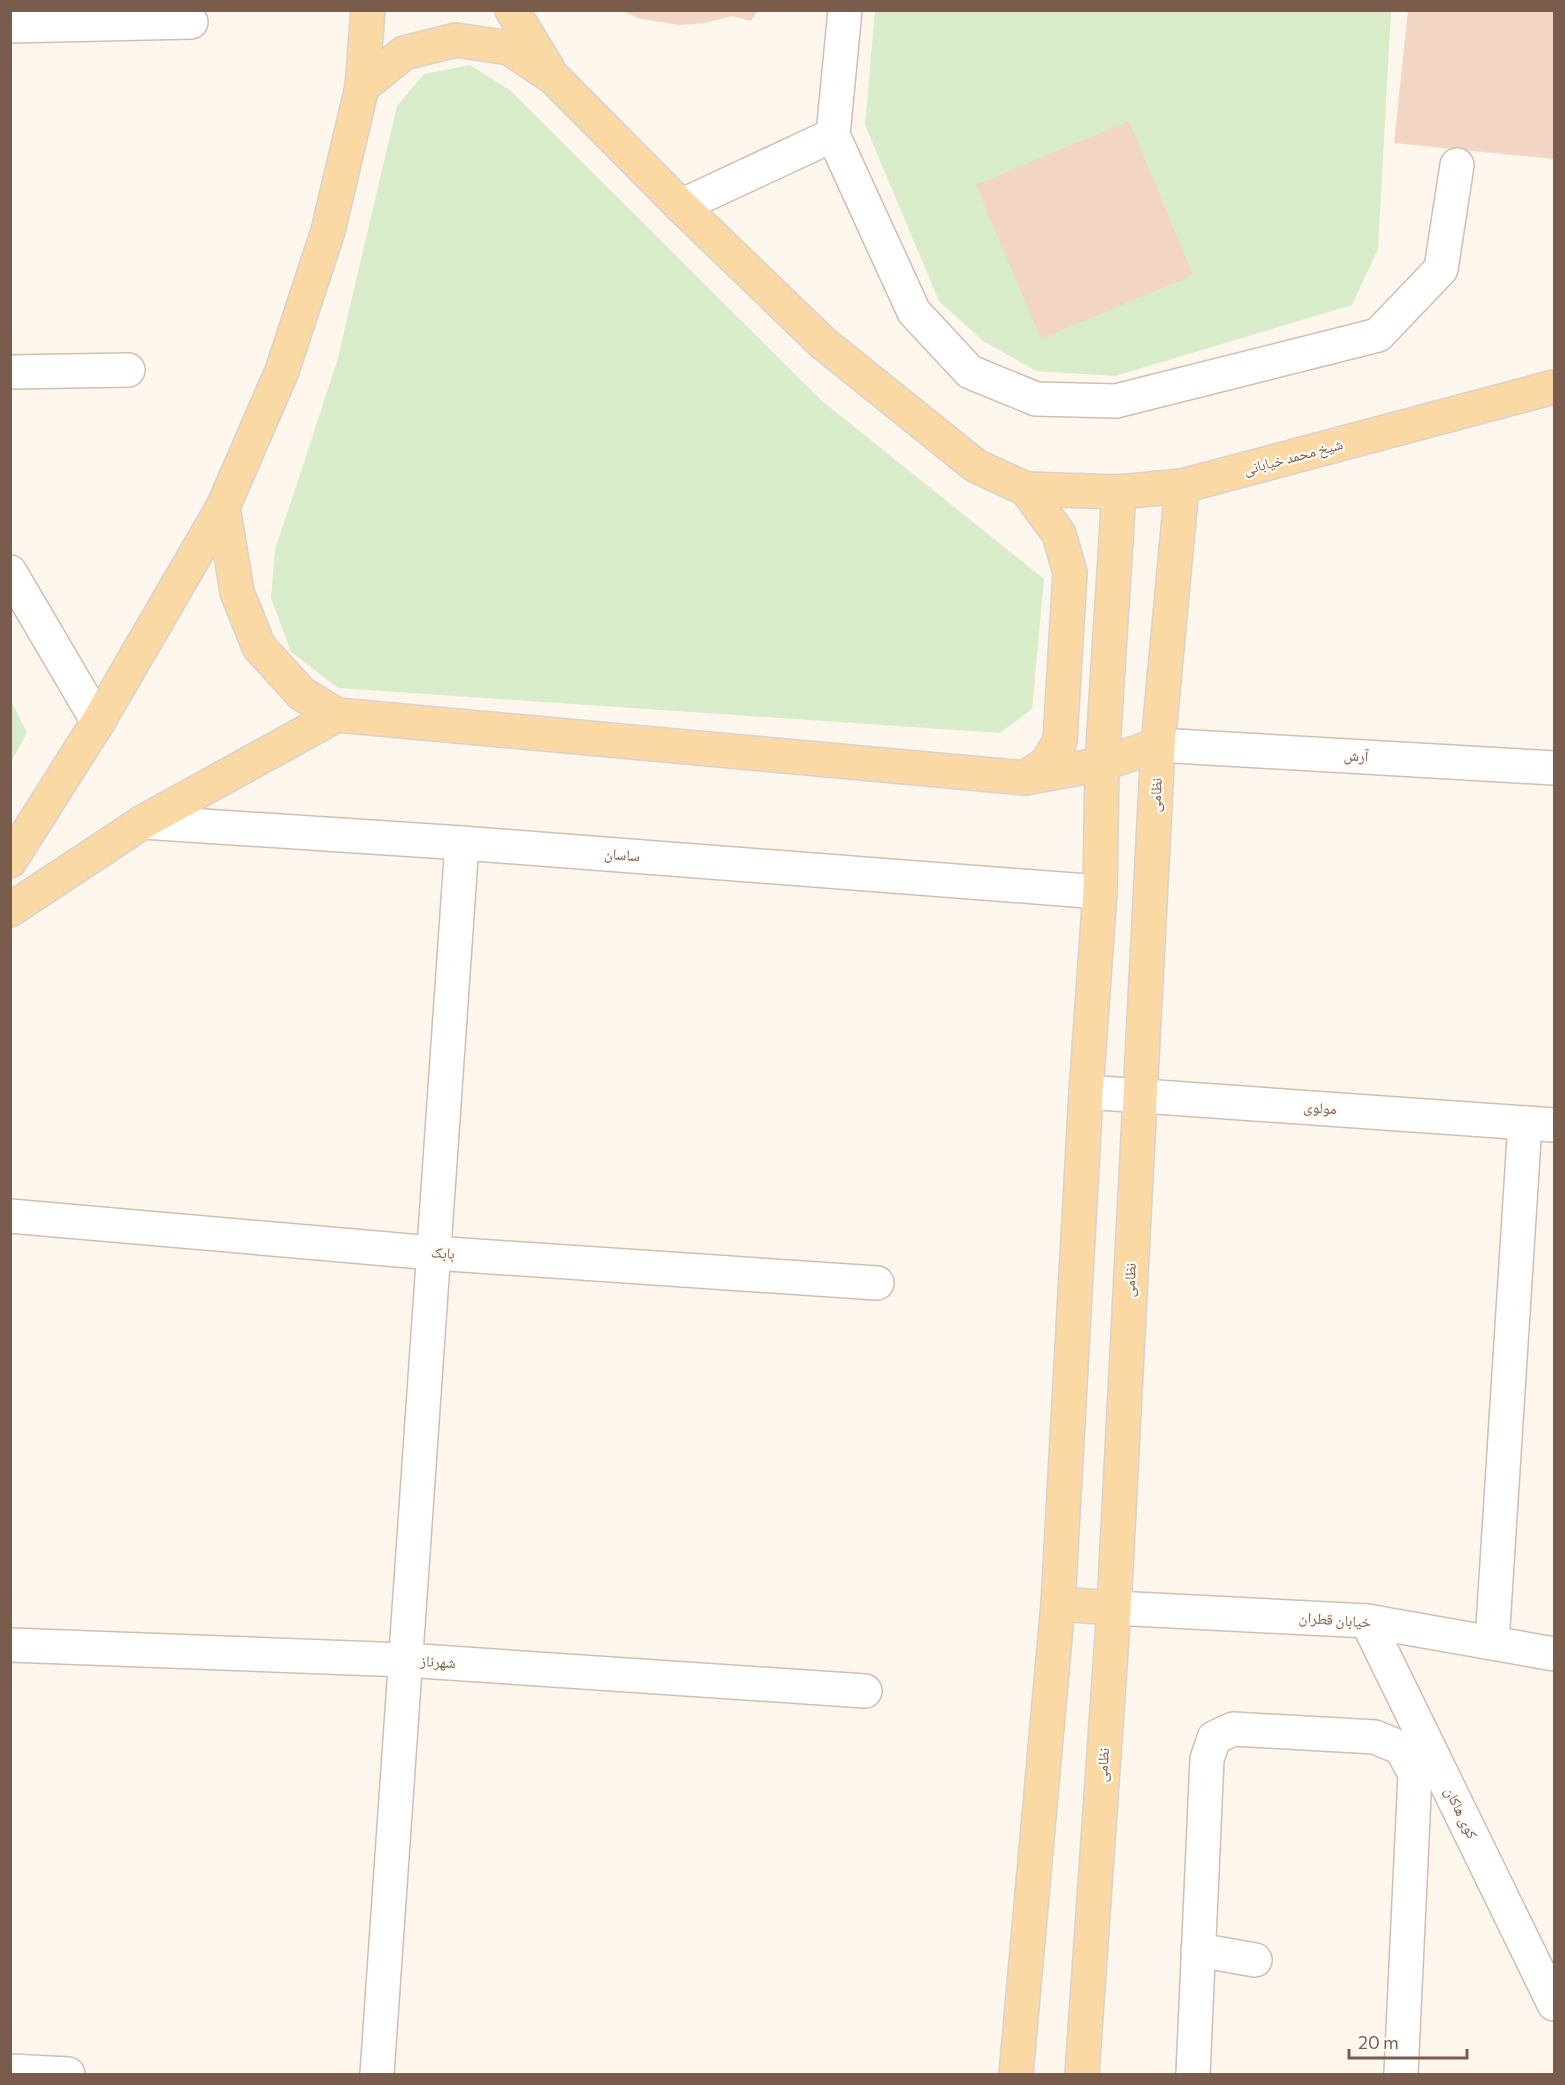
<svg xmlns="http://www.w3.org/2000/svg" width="1565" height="2085" viewBox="0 0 1565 2085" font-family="Commissioner,'Noto Naskh Arabic',sans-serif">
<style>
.green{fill:#d8ecc9}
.building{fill:#f3d5c3}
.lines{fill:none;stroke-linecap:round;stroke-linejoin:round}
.minor-casing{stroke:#d1beb0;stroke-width:36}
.major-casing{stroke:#dad1cd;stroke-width:36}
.minor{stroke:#fff;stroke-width:33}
.major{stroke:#fbd9a5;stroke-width:33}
.labels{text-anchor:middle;stroke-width:4.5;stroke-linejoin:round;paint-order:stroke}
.street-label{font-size:15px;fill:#7a5c4d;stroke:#fffaf3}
</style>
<rect width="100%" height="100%" fill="#fdf6ec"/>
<g class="green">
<polygon points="875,11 1391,11 1378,249 1352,305 1115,376 1036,371 983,341 939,301 865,125"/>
<polygon points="470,65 511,91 822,401 1044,579 1032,709 1000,733 338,688 291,652 271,598 275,550 337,362 397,106 424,74"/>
<polygon points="11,701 27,733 11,762"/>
</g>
<g class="building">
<polygon points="619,10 758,10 751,21 732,16 705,23 680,25 641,19"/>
<polygon points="1408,10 1554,10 1554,159 1394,143"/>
<polygon points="1129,121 1193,275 1041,339 976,185"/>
</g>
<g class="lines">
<g class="minor-casing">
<g id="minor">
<polyline points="10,26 191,22"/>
<polyline points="833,135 845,10"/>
<polyline points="681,206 833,135 914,312 970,372 1036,399 1116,401 1378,335 1441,269 1457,165"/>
<polyline points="10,372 128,370"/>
<polyline points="10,572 98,722"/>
<polyline points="1158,745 1554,768"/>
<polyline points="143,822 462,843 1100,892"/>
<polyline points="1086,1092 1554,1125"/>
<polyline points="10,1216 433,1253 877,1283"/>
<polyline points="1114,1608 1367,1621 1554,1654"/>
<polyline points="1367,1621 1554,2004"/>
<polyline points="1492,1642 1525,1123"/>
<polyline points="10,1645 405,1660 865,1691"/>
<polyline points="1198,1950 1255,1960"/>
<polyline points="10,2071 68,2074"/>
<polyline points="377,2074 462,843"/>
<polyline points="1193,2074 1207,1759 1214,1738 1233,1729 1375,1737 1401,1748 1415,1774 1401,2074"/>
</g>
</g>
<g class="major-casing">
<g id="major">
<polyline points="512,10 548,69"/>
<polyline points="362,87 404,53 456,40 509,48 554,78 681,206 823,343 976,466 1026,489 1059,534 1070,573 1060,741 1047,763 1025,778"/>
<polyline points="1026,489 1119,492 1182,486 1554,387"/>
<polyline points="223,507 237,592 259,647 302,694 337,715 1025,778 1102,764 1158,745"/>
<polyline points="10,861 98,722 223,507 282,371 328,231 362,87 368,10"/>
<polyline points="10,910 143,822 337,715"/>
<polyline points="1058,1604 1114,1608"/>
<polyline points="1016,2074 1058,1604 1086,1092 1100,892 1102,764 1119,492"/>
<polyline points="1082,2074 1114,1608 1158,745 1182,486"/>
</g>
</g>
<use href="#minor" class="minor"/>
<use href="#major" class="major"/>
</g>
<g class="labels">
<g class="street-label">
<text transform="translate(1293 457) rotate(-15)" y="5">شیخ محمد خیابانی</text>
<text transform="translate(1356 756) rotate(3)" y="5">آرش</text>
<text transform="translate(1156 795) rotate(-87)" y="5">نظامی</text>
<text transform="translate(622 855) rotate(4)" y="5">ساسان</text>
<text transform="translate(1320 1108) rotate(4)" y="5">مولوی</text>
<text transform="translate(443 1253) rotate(4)" y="5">بابک</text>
<text transform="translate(1130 1280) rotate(-87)" y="5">نظامی</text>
<text transform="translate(1335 1620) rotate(4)" y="5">خیابان قطران</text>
<text transform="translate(438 1662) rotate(4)" y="5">شهرناز</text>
<text transform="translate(1103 1765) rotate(-86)" y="5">نظامی</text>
<text transform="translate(1461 1813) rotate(64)" y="5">کوی هاکان</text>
</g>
</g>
<rect width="1565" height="2085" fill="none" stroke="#7a5c4d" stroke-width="24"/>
<path d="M1349 2049v9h118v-9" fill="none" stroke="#7a5c4d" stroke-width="3"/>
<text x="1358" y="2049" font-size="18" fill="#7a5c4d" stroke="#fffaf3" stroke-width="4.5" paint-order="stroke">20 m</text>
</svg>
